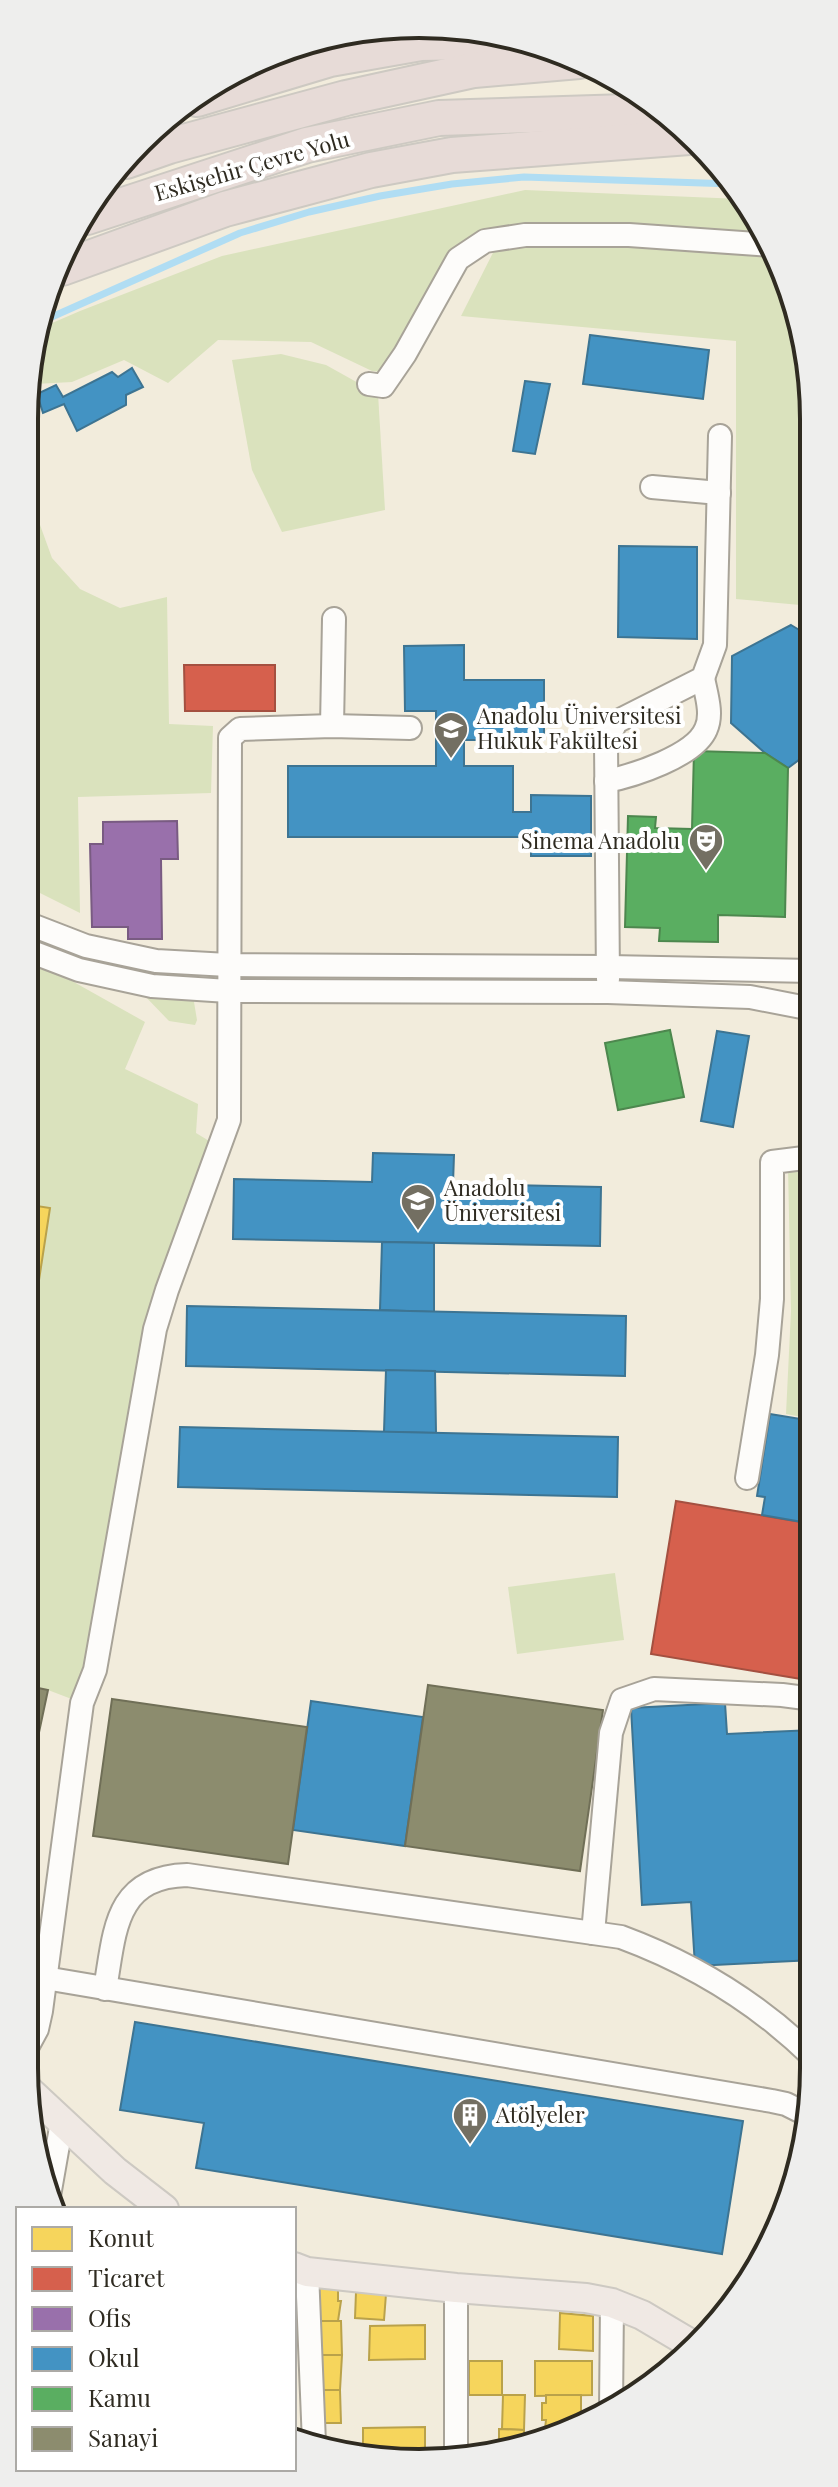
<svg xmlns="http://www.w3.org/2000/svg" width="838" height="2487" viewBox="0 0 838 2487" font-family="'Playfair Display',serif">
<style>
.green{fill:#dae2bd}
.homes{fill:#f6d55c;stroke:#baa24a;stroke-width:2}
.shops{fill:#d6604d;stroke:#a45040;stroke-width:2}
.offices{fill:#9970ab;stroke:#795b82;stroke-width:2}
.schools{fill:#4393c3;stroke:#3d7492;stroke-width:2}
.public{fill:#5aae61;stroke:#4d874e;stroke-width:2}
.industry{fill:#8c8c6e;stroke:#706f57;stroke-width:2}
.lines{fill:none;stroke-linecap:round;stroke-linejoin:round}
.stream{stroke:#b0ddf3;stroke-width:7}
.minor-casing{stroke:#a8a398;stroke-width:26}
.major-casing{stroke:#cdc9c2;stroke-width:32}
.highway-casing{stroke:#cdc9c2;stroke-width:38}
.minor{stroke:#fdfcfa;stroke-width:22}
.major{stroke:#f0e9e4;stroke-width:28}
.highway{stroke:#e7dbd7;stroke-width:34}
.labels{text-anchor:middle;stroke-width:8;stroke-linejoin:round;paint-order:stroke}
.street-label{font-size:22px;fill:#2f2b21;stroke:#fff}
.poi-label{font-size:22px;fill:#2f2b21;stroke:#fff;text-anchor:start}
.rim{fill:none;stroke:#2f2b21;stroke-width:4}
</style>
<rect width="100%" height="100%" fill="#f2ecdc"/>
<g class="green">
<polygon points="525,190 741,199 784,267 811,368 811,606 736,599 736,341 461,316 505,229 480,236 382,372 372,371 311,342 218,340 168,383 124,360 72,382 35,384 30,400 26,402 36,330 80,311 222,256"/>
<polygon points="281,354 326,365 378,394 385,510 282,532 252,470 232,360"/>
<polygon points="24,494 31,500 52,558 80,589 120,608 167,597 169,724 213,726 211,793 78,797 80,913 24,885"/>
<polygon points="24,954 145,1022 125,1069 198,1104 196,1133 219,1147 167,1290 82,1703 48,1690 24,1685"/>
<polygon points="143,994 193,996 197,1020 195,1025 169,1021"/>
<polygon points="812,1165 813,1419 786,1414 791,1311 788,1167"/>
<polygon points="615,1573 624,1640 517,1654 508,1587"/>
</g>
<g class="homes">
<polygon points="24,1204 50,1208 39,1280 24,1277"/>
<polygon points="312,2287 338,2290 338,2301 341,2301 338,2321 314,2321"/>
<polygon points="356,2292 386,2294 384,2320 355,2318"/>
<polygon points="560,2313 593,2316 593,2351 559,2349"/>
<polygon points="314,2321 341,2321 342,2355 313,2355"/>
<polygon points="425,2325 425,2359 369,2360 370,2326"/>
<polygon points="313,2355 342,2355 340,2390 314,2390"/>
<rect x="469" y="2361" width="33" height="34"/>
<polygon points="535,2361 592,2361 592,2395 535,2396"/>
<polygon points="629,2386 646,2389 639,2396 627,2402"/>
<polygon points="314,2390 340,2390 341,2423 315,2423"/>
<polygon points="503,2395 525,2395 524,2430 502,2429"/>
<polygon points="546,2395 581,2395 581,2422 566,2429 545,2429 546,2420 542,2420 542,2403 546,2403"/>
<polygon points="425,2427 425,2456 363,2458 363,2428"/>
<polygon points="499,2429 524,2430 524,2448 499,2451"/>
</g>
<g class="shops">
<polygon points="184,665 275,665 275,711 185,711"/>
<polygon points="676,1501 813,1524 813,1681 651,1654"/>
</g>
<polygon class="offices" points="177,821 178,859 161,859 162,939 128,939 128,927 92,927 90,844 103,844 103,822"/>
<g class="schools">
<polygon points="590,335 709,350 703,399 583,384"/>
<polygon points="132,368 143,387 126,395 126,405 77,431 64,404 43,413 37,394 56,385 63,397 112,372 118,377"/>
<polygon points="525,381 550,384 535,454 513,451"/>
<polygon points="619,546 697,547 697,639 618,637"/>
<polygon points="791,625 811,637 811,751 788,768 765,753 731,723 732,656"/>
<polygon points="464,645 464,680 544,680 544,740 464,740 464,766 513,766 513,812 531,812 531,795 591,796 591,856 531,856 531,837 288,837 288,766 436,766 436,711 405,711 404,646"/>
<polygon points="717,1031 749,1036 733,1127 701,1121"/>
<polygon points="373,1153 454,1155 453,1184 601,1187 600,1246 233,1239 234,1179 372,1182"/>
<polygon points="382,1242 434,1243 434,1312 380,1310"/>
<polygon points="187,1306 626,1316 625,1376 186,1366"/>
<polygon points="386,1370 435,1371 436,1433 384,1432"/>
<polygon points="770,1414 813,1421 813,1505 808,1523 762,1515 765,1497 757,1496"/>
<polygon points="180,1427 618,1437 617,1497 178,1487"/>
<polygon points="311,1701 423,1717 405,1846 293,1830"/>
<polygon points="725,1703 727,1734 813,1730 814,1960 695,1966 691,1902 642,1905 631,1708"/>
<polygon points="135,2022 743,2121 722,2254 196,2168 204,2123 120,2110"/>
</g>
<g class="public">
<polygon points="694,751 765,753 788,768 785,917 718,915 718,942 659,941 660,928 625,927 628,816 656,817 655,828 692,829"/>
<polygon points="670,1030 684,1097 618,1110 605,1043"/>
</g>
<g class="industry">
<polygon points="24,1685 48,1690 24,1803"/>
<polygon points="428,1685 603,1710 580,1871 405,1846"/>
<polygon points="112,1699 307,1727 288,1864 93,1836"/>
</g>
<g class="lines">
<polyline class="stream" points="36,324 240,233 309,212 380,196 452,184 524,177 732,184"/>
<g class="minor-casing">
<g id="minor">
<polyline points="369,384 383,386 405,354 458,259 485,241 525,235 629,235 770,245"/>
<polyline points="652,487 719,493"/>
<polyline points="332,726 334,619"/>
<path d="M606,781c27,-5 89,-25 100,-52 7,-15 0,-35 -3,-51"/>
<polyline points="24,922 86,946 156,961 228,965 609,967 812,971"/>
<polyline points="24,949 79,970 152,986 228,991 608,992 750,997 812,1009"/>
<polyline points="608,979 606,743 616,722 703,678 715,645 720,436"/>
<polyline points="747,1478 767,1355 772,1299 772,1162 812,1157"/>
<polyline points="593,1933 611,1733 622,1700 654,1689 782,1695 813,1699"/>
<polyline points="24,1958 45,1978 772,2101 786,2104 808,2115"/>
<path d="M105,1989c10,-57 9,-112 82,-114l434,62c73,27 137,66 193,121"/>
<polyline points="24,2053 37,2029 41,2011 82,1703 95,1670 155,1329 167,1290 229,1120 230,738 240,729 332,726 410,728"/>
<polyline points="49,2196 62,2122"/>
<polyline points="307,2272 314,2443"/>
<polyline points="611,2409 612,2303"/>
<polyline points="456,2454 456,2288"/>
</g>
</g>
<g class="major-casing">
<g id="major">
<polyline points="28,2090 115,2171 164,2209"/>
<polyline points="294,2267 307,2272 456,2288 586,2298 612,2303 642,2315 691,2344"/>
</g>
</g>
<g class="highway-casing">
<g id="highway">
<polyline points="197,99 330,59 421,43 530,41"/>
<polyline points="126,161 169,146 346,98 474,70 579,61"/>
<polyline points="87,217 307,145 439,118 658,111"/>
<polyline points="62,268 225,209 371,170 452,155 689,137"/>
</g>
</g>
<use href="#minor" class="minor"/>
<use href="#major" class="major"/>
<use href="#highway" class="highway"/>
</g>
<defs>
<g id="school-pin" transform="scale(1.8)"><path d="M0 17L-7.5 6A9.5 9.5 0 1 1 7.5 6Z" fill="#736f62" stroke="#fff"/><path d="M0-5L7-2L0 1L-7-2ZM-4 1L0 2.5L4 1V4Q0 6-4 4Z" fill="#fff"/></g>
<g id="theatre-pin" transform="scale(1.8)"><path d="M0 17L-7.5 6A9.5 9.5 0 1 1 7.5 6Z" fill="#736f62" stroke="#fff"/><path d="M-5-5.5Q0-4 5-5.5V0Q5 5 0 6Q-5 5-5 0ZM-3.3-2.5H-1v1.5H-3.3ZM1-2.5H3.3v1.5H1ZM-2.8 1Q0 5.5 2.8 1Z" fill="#fff"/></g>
<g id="university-pin" transform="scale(1.8)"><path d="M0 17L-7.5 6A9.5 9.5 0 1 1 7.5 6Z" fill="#736f62" stroke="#fff"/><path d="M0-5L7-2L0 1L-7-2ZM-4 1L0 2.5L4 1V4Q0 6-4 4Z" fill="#fff"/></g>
<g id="building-pin" transform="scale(1.8)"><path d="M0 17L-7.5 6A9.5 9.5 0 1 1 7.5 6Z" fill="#736f62" stroke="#fff"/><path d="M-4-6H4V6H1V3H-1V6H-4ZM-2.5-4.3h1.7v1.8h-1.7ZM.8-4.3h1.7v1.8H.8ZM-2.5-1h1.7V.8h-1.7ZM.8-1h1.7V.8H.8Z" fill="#fff"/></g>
</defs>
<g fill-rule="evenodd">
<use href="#school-pin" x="451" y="729"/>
<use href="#theatre-pin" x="706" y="841"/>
<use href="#university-pin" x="418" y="1201"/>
<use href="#building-pin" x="470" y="2115"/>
</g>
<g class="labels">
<g class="street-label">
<text transform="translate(252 166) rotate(-16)" y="8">Eskişehir Çevre Yolu</text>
</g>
<g class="poi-label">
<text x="477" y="724">Anadolu Üniversitesi<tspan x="477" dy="25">Hukuk Fakültesi</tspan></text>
<text x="680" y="849" text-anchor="end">Sinema Anadolu</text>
<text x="444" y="1196">Anadolu<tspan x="444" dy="25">Üniversitesi</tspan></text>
<text x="496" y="2123">Atölyeler</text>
</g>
</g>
<path d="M0 0H838V2487H0ZM419 38H419A381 381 0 0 1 800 419V2068A381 381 0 0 1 419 2449H419A381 381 0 0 1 38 2068V419A381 381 0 0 1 419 38Z" fill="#eeeeed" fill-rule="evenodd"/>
<path class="rim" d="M419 38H419A381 381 0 0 1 800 419V2068A381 381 0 0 1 419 2449H419A381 381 0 0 1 38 2068V419A381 381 0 0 1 419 38Z"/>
<rect x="16" y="2207" width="280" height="264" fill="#ffffff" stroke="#acaaa6" stroke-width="2"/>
<rect x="32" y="2227" width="40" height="24" fill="#f6d55c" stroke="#acaaa6" stroke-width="2"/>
<text x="88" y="2247" font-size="24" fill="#2f2b21">Konut</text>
<rect x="32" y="2267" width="40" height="24" fill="#d6604d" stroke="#acaaa6" stroke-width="2"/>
<text x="88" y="2287" font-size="24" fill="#2f2b21">Ticaret</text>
<rect x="32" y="2307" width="40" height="24" fill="#9970ab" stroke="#acaaa6" stroke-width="2"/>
<text x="88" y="2327" font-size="24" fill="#2f2b21">Ofis</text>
<rect x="32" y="2347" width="40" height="24" fill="#4393c3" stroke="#acaaa6" stroke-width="2"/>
<text x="88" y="2367" font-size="24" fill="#2f2b21">Okul</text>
<rect x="32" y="2387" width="40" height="24" fill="#5aae61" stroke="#acaaa6" stroke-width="2"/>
<text x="88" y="2407" font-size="24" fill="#2f2b21">Kamu</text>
<rect x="32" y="2427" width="40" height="24" fill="#8c8c6e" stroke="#acaaa6" stroke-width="2"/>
<text x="88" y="2447" font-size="24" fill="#2f2b21">Sanayi</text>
</svg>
